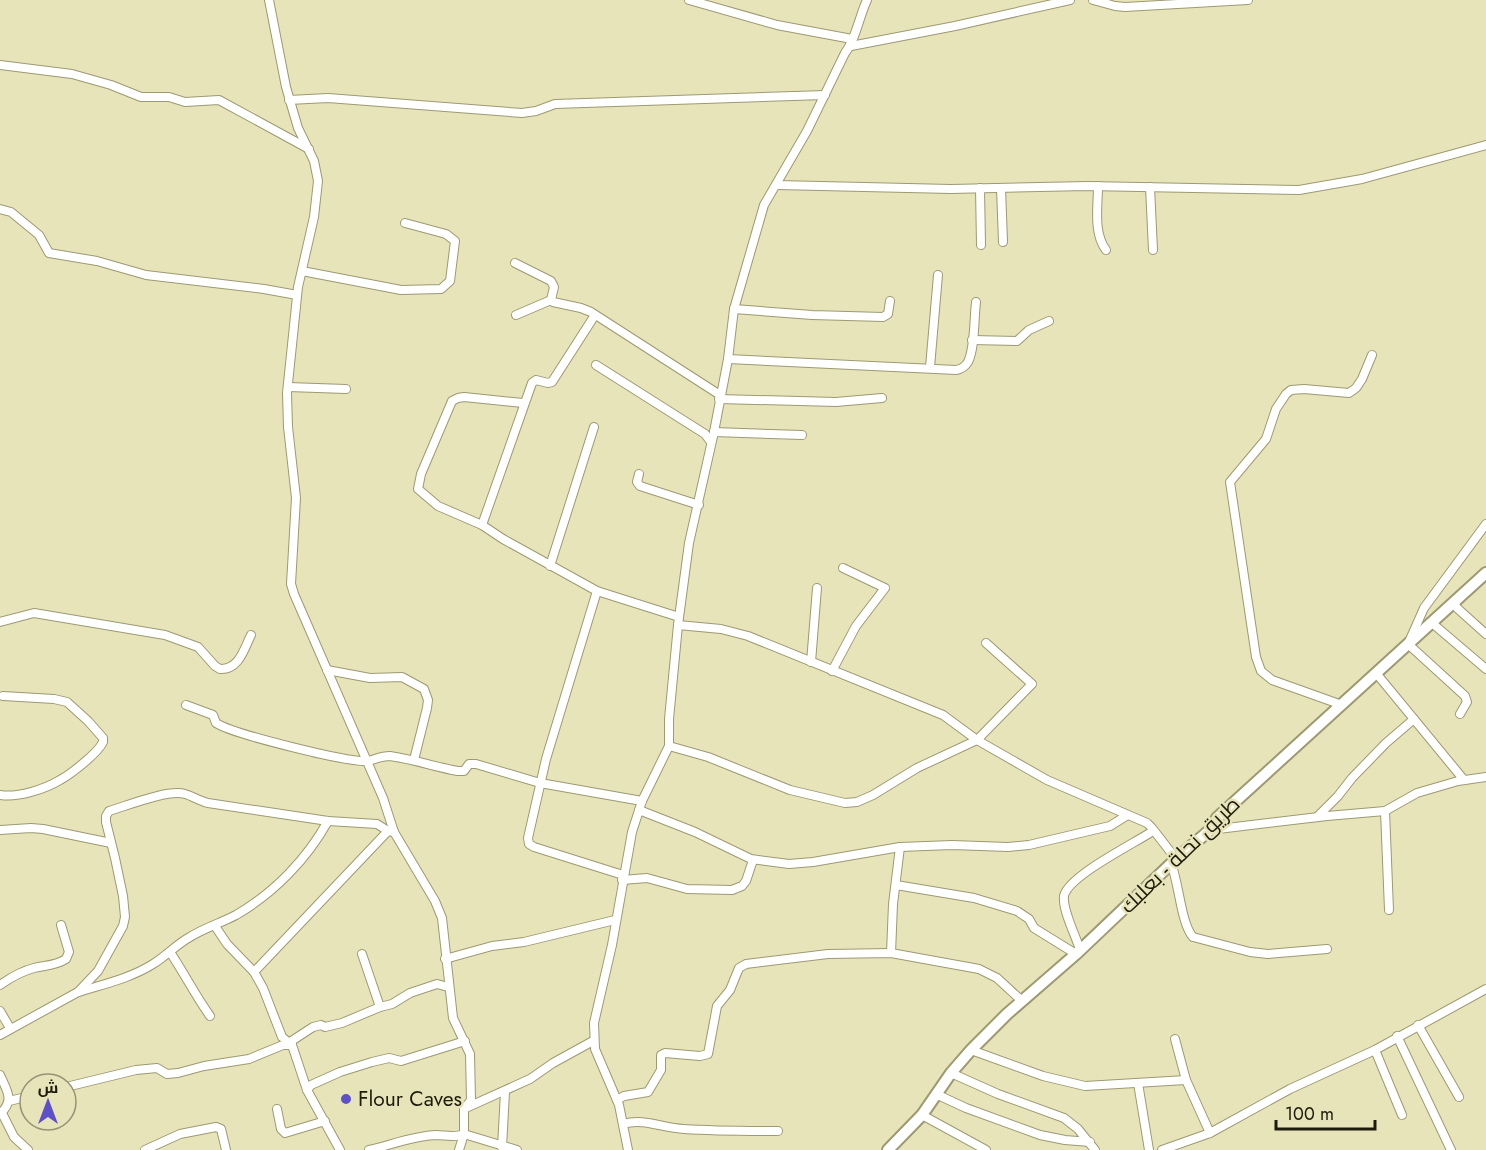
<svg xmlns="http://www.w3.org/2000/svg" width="1486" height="1150" viewBox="0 0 1486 1150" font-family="Jost,Cairo,sans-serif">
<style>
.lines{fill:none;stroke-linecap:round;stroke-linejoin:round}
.street-casing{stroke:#9d9971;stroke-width:10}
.secondary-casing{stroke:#9d9971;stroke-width:14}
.street{stroke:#fff;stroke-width:8}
.secondary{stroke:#fff;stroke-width:10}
.poi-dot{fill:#5d50c8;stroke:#e8e4ba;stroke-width:2}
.labels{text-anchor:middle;stroke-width:5;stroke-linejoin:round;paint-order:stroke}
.street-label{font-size:21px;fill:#1c1a0a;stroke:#e8e4ba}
.poi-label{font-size:21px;fill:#1c1a0a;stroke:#e8e4ba;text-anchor:start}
</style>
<rect width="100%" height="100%" fill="#e8e4ba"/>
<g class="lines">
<g class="street-casing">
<g id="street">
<polyline points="269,0 286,87 298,128 314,161 318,181 314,217 298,287 287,393 288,427 296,498 291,584 294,594 383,798 394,832 435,901 442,918 453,1018 470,1054 471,1100 464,1109 464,1134 459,1150"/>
<polyline points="689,0 777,25 852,39"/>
<polyline points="1093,0 1115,6 1125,7 1248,0"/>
<polyline points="851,46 955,26 1070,0"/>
<polyline points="0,65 72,74 111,85 141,97 169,97 185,102 219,100 309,149"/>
<polyline points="289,100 328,98 522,113 536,111 555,104 825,95"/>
<polyline points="777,185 951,189 1087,186 1299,190 1362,179 1486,145"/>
<path d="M1098,186c0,20 -5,47 8,64"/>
<polyline points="1150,187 1153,250"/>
<polyline points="980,188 981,245"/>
<polyline points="1001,188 1003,242"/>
<polyline points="0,209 11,212 39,235 49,253 97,261 146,275 264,289 297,295"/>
<polyline points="515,263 551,281 554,287 551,300 553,302 581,308 591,312 720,395"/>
<polyline points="302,271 401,290 441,289 450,281 455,241 446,234 405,223"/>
<polyline points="734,309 812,315 883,317 888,314 890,301"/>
<polyline points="516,315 551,300"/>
<polyline points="972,340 1017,341 1029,330 1049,321"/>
<path d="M728,359l228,11c6,-1 9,-3 12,-8 7,-14 6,-44 8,-60"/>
<polyline points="596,365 705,434 711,442"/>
<polyline points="930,367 938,275"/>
<polyline points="288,387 346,389"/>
<polyline points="719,399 836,402 882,398"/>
<polyline points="523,403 464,397 458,398 452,401 421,474 418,489 438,506 482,525 503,539 597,591 679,617"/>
<polyline points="714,432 802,435"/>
<polyline points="639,474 637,482 640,486 699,505"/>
<polyline points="482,525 532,383 536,380 548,383 552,382 595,315"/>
<polyline points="550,566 594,427"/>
<polyline points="597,591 546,759 528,838 529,844 534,847 623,875"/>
<polyline points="1454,602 1457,608 1486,634"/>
<path d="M0,622l34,-9 131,22 33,12 17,19 5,3c19,1 24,-20 31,-34"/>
<polyline points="1432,623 1486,669"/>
<polyline points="678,625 721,629 748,636 943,715 977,740 1047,780 1147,823 1152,828 1176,859"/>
<polyline points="811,662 817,588"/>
<polyline points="327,670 370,678 402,677 424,689 428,700 427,708 414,760"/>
<polyline points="832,671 856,626 885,588 843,568"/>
<polyline points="1376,673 1464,780"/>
<path d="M186,705l27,10 3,8c17,11 133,40 152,38 8,-2 13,-5 22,-5 23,3 45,11 68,15h6l5,-7h7l64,19 102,18"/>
<polyline points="1342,705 1272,680 1261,671 1256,657 1230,482 1266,439 1276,409 1286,394 1291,390 1304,389 1349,393 1356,388 1362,379 1372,355"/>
<polyline points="1460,714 1467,702 1465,696 1408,644 1424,608 1486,524"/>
<polyline points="669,746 708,757 790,790 845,803 857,802 873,795 917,768 977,740 1032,684 986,643"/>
<path d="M0,795c18,3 45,-6 60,-15 11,-6 38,-27 43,-38v-4l-15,-17 -21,-19 -13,-3 -51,-3"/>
<polyline points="639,810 695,832 751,859 789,864 813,862 900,847 952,845 1008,847 1029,845 1110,826 1126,816"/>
<polyline points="1385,811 1389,910"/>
<polyline points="1317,817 1338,796 1352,778 1386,743 1414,719"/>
<polyline points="0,830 31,828 43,829 111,843"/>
<polyline points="1210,830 1327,816 1385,811 1417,793 1458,781 1486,777"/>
<path d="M1171,863c8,20 10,61 22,74l57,15 18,2 59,-5"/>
<polyline points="622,880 647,878 687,889 732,890 742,886 746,881 753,860"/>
<polyline points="896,885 974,898 1017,911 1029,919 1034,928 1076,954"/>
<polyline points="215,926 227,944 254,972 263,988 282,1037 292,1045 307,1090 340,1150"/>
<path d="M1080,950c-4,-14 -18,-40 -16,-54 4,-20 71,-53 89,-65"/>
<path d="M170,952c14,21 25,43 40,64"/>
<polyline points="891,953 893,904 900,847"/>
<polyline points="362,954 380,1007"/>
<polyline points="445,959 492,946 524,942 615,920"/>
<polyline points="254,972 388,831"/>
<path d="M0,985c10,-7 22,-14 34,-17 12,-3 21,-2 32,-9l3,-7 -8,-27"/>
<path d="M79,992c25,-8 52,-14 74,-28 13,-8 24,-20 37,-27 14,-9 31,-14 46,-22 38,-22 71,-56 92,-94"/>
<polyline points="0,1011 10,1028"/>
<polyline points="1418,1025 1459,1097"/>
<path d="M0,1035l78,-43 20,-21 25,-45 2,-9 -2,-21 -8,-38 -9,-36v-6l3,-5c17,-5 59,-22 76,-17 7,2 15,7 23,9l120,18 49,3 11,7 6,1"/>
<polyline points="1397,1036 1451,1150"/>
<polyline points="1175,1039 1186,1080 1210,1133"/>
<polyline points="290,1042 313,1027 321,1025 325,1027 342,1023 380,1007 392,1004 410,993 437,984 448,987"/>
<polyline points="971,1050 1043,1076 1085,1086 1186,1080"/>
<polyline points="1375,1050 1402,1115"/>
<polyline points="951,1073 998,1094 1064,1118 1078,1129 1095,1150"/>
<path d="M0,1075c7,16 15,25 0,39"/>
<polyline points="1138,1083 1149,1150"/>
<polyline points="66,1087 136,1070 157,1068 167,1074 178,1073 204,1066 249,1059 283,1045 292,1045"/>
<polyline points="307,1090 311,1085 340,1072 372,1062 389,1058 401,1061 465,1041"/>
<polyline points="938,1095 966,1108 1040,1135 1065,1140 1090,1142"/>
<polyline points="617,1100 624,1096 648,1092 661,1070 661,1055 665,1053 700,1056 708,1054 717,1006 730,990 739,968 746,964 828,954 891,953 979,969 997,978 1022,1001"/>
<polyline points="9,1101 30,1096"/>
<polyline points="468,1107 530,1079 553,1063 593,1041"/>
<polyline points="277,1109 281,1129 285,1133 325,1121"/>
<polyline points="2,1113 14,1137 28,1150"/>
<polyline points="922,1115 986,1150"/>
<path d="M623,1124c21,-6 39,4 61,5 31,2 63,2 94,2"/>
<polyline points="502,1147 505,1092"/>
<polyline points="145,1150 180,1134 216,1127 221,1129 226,1150"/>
<path d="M369,1150c22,-5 44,-14 67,-15 9,0 19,3 28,-1l53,16"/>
<path d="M628,1150l-9,-45 -24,-56 -1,-26 18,-78 20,-113 10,-31 27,-55v-27l9,-94 11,-82 25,-111 14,-73 6,-50 30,-104 43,-74 38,-78c11,-14 14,-36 22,-53"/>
<polyline points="1162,1150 1210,1133 1290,1089 1375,1050 1486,989"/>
</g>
</g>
<g class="secondary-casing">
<polyline id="secondary" points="888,1150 922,1115 951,1073 971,1050 1007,1014 1076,954 1176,859 1210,830 1217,818 1486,573"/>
</g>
<use href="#street" class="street"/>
<use href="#secondary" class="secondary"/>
</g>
<circle class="poi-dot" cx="346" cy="1099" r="6"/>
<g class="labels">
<g class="street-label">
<text transform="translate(1180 855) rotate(-44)" y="7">طريق نحلة - بعلبك</text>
</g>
<g class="poi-label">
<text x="358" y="1106">Flour Caves</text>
</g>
</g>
<g transform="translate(48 1102)"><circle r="28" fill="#e8e4ba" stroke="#969374" stroke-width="1.5"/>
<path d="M0-4.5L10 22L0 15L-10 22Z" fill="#5d50c8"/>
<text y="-9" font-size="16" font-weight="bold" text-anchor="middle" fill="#1c1a0a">ش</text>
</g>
<path d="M1276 1120v9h99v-9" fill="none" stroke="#1c1a0a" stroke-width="3"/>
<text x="1285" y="1120" font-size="18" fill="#1c1a0a" stroke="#e8e4ba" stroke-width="4.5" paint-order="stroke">100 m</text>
</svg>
